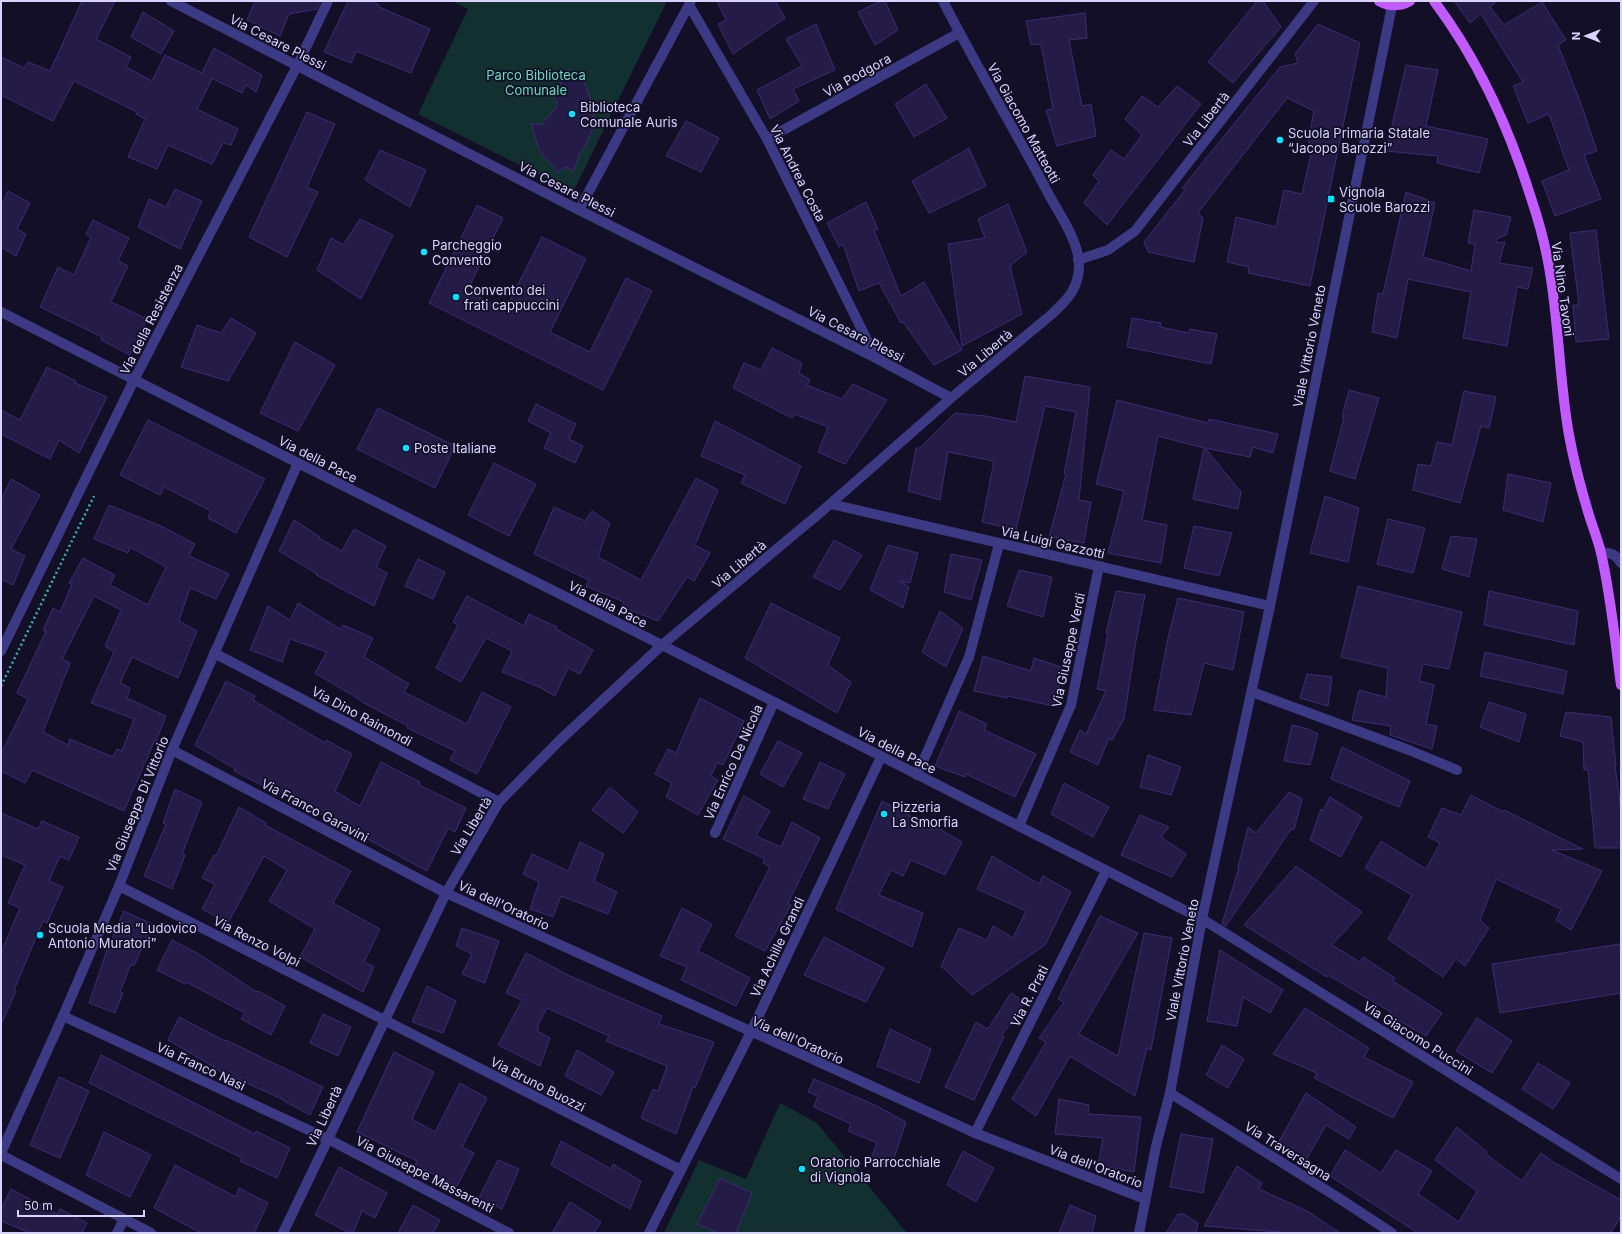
<svg xmlns="http://www.w3.org/2000/svg" width="1622" height="1234" viewBox="0 0 1622 1234" font-family="Inter,sans-serif">
<style>
.green{fill:#12302f}
.building{fill:#241b47;stroke:#3b2d73;fill-rule:evenodd}
.lines{fill:none;stroke-linecap:round;stroke-linejoin:round}
.path{stroke:#2fb8b0;stroke-width:2.5;stroke-dasharray:2 3;stroke-linecap:butt}
.minor{stroke:#3d3a85;stroke-width:10}
.major{stroke:#c25bff;stroke-width:10}
.poi-dot{fill:#00e5ff;stroke:#130f26;stroke-width:1.5}
.labels{text-anchor:middle;stroke-width:3.5;stroke-linejoin:round;paint-order:stroke}
.street-label{font-size:13px;fill:#d9d4ff;stroke:#130f26}
.park-label{font-size:13px;fill:#5fe0c0;stroke:#130f26}
.poi-label{font-size:13px;fill:#d9d4ff;stroke:#130f26;text-anchor:start}
</style>
<rect width="100%" height="100%" fill="#130f26"/>
<g class="green">
<polygon points="453,1 667,1 573,192 418,114 468,9"/>
<polygon points="780,1103 817,1123 907,1233 664,1233 699,1160 746,1179"/>
</g>
<g class="building">
<polygon points="82,1 115,1 96,39 131,57 126,67 152,81 165,55 202,73 214,48 262,75 256,92 246,85 242,93 211,78 212,79 197,109 238,129 231,145 223,143 212,164 168,145 157,169 128,157 145,119 136,114 137,112 74,81 53,121 1,95 1,57 24,68 28,62 50,71"/>
<polygon points="255,1 320,1 320,2 317,9 289,14 280,36 247,20"/>
<polygon points="348,1 371,1 379,5 379,7 430,29 411,73 356,51 351,63 324,52"/>
<polygon points="717,1 775,1 785,18 733,54 718,24 726,20"/>
<polygon points="881,1 885,1 898,30 875,45 858,12"/>
<polygon points="1257,1 1263,1 1281,27 1233,83 1208,62"/>
<polygon points="1454,1 1497,1 1490,7 1504,25 1542,2 1566,40 1558,45 1580,101 1597,151 1584,155 1601,199 1555,216 1542,181 1569,170 1549,114 1528,123 1513,86 1523,82 1481,14 1470,23"/>
<polygon points="143,12 174,31 161,54 131,37"/>
<polygon points="1085,13 1087,38 1069,40 1082,106 1091,104 1096,136 1057,146 1046,110 1053,109 1041,44 1031,45 1026,21"/>
<polygon points="816,24 835,70 793,89 799,101 770,119 757,90 802,66 786,39"/>
<polygon points="1318,24 1360,43 1310,286 1248,273 1249,267 1227,262 1236,217 1276,227 1284,190 1302,194 1313,144 1308,142 1314,111 1287,98 1198,213 1203,218 1194,262 1148,252 1144,242 1185,190 1182,188 1280,67 1298,63 1295,54"/>
<polygon points="1406,65 1438,70 1426,126 1488,139 1479,173 1437,163 1438,156 1386,151"/>
<polygon points="568,69 584,80 593,109 594,125 586,145 579,155 574,171 565,167 557,172 539,150 531,123 541,125 558,105 554,97"/>
<polygon points="926,84 947,118 914,137 895,104"/>
<polygon points="1177,86 1201,104 1107,225 1084,203 1099,181 1093,175 1111,150 1124,159 1142,135 1125,119 1142,96 1158,107"/>
<polygon points="307,112 335,124 307,187 318,192 287,257 249,237"/>
<polygon points="686,121 719,138 701,172 666,156"/>
<polygon points="969,148 986,186 929,213 912,181"/>
<polygon points="380,150 426,170 410,207 365,180"/>
<polygon points="175,189 202,201 180,249 138,227 149,199 166,207"/>
<polygon points="8,191 30,203 17,229 26,234 16,256 1,247 1,207"/>
<polygon points="1406,192 1435,203 1423,257 1471,271 1475,244 1468,243 1474,210 1511,217 1506,235 1496,239 1497,243 1505,242 1499,263 1533,268 1528,289 1517,287 1507,346 1463,338 1471,292 1408,279 1397,338 1372,332 1378,293 1383,294"/>
<polygon points="866,202 878,229 874,230 901,296 924,282 962,350 934,365 903,322 901,323 879,283 859,291 843,244 839,247 827,223"/>
<polygon points="1008,204 1027,252 1010,266 1022,314 962,346 948,244 985,238 978,219"/>
<polygon points="477,205 503,218 467,291 505,310 542,237 586,259 550,332 590,352 626,278 652,291 603,390 429,303"/>
<polygon points="360,219 393,235 361,299 317,270 331,238 343,245"/>
<polygon points="93,220 129,238 118,261 128,266 111,302 147,319 130,355 101,340 102,337 40,307 58,267 74,275 91,237 86,234"/>
<polygon points="1596,230 1609,339 1576,342 1573,305 1579,305 1570,233"/>
<polygon points="231,318 256,333 228,381 181,367 197,325 221,333"/>
<polygon points="1132,318 1161,323 1160,327 1189,333 1190,329 1217,334 1211,364 1127,347"/>
<polygon points="295,342 335,365 298,431 260,413"/>
<polygon points="772,348 802,363 799,373 810,380 807,385 842,399 853,384 887,400 845,464 818,452 828,427 794,414 792,418 733,388 744,363 761,370"/>
<polygon points="47,367 76,381 75,383 107,397 79,453 59,440 50,459 1,434 1,410 20,420"/>
<polygon points="1025,376 1090,387 1079,500 1091,502 1084,543 1049,537 1066,474 1064,474 1076,412 1045,406 1016,530 982,522 994,461 948,452 940,500 908,491 916,448 920,448 955,413 985,416 1016,422"/>
<polygon points="1349,390 1379,398 1355,479 1330,471 1344,417 1342,417"/>
<polygon points="1464,391 1496,397 1489,428 1481,426 1460,503 1413,490 1418,464 1431,466 1437,442 1452,445"/>
<polygon points="1117,400 1208,423 1209,419 1278,434 1273,453 1253,447 1250,457 1205,448 1241,492 1238,509 1193,499 1204,448 1158,436 1142,520 1167,525 1161,563 1108,553 1124,491 1096,484"/>
<polygon points="536,404 576,424 569,439 583,446 575,463 544,448 551,433 528,421"/>
<polygon points="378,408 455,446 435,488 357,449"/>
<polygon points="148,420 265,479 236,533 208,518 211,511 164,487 160,495 120,475"/>
<polygon points="715,421 801,466 785,504 741,483 745,475 701,456"/>
<polygon points="494,463 536,484 509,536 468,515"/>
<polygon points="1508,474 1551,483 1543,522 1503,510"/>
<polygon points="696,478 718,490 695,545 710,553 694,581 687,577 658,621 622,607 624,602 586,586 589,580 534,554 554,507 585,521 592,511 610,523 598,557 641,580"/>
<polygon points="11,479 40,495 11,549 25,556 13,585 1,579 1,500"/>
<polygon points="1325,496 1359,508 1348,562 1310,553"/>
<path d="M109,505l52,21 34,18 -6,12 40,18 -13,25 -26,-11 -11,33 18,10 -19,47 -46,-21 -12,26 10,5 -3,10 39,18 -11,27 -1,-1 -30,69 -92,-41 -7,13 -24,-12v-17l27,-55 -11,-6 29,-62 -3,-1 10,-22 7,4 12,-28 -3,-1 14,-25 32,17 -5,10 38,20 18,-38 -36,-20 -2,6 -34,-14zM94,596l27,14 -16,36 9,6 -23,51 43,16 -12,32 -5,-2 -4,8 -43,-18 -2,6 -25,-13 27,-69 -8,-4z"/>
<polygon points="1388,519 1425,528 1413,573 1377,564"/>
<polygon points="294,520 320,537 319,538 342,551 354,529 386,546 376,567 387,573 374,606 316,575 317,574 279,551"/>
<polygon points="1194,526 1232,533 1219,576 1184,568"/>
<polygon points="1451,536 1477,539 1469,577 1442,569"/>
<polygon points="834,540 862,555 840,590 813,577"/>
<polygon points="888,545 918,553 910,583 900,581 909,587 903,608 870,590"/>
<polygon points="951,554 982,560 971,600 944,592"/>
<polygon points="418,559 445,572 433,599 405,586"/>
<polygon points="1019,570 1052,577 1043,617 1007,606"/>
<polygon points="1358,586 1462,612 1449,669 1423,664 1419,681 1434,685 1426,724 1437,726 1432,749 1390,735 1391,726 1352,720 1359,690 1386,697 1388,668 1341,657"/>
<polygon points="1116,591 1145,595 1136,641 1124,719 1112,740 1109,738 1098,765 1070,752 1080,730 1086,734 1106,691 1097,689 1108,633 1106,633"/>
<polygon points="1489,591 1578,611 1574,645 1484,625"/>
<polygon points="467,596 524,626 529,614 557,627 556,629 593,650 580,674 568,668 555,696 539,687 502,672 512,651 486,638 461,682 436,668 458,625 453,622"/>
<polygon points="1178,598 1244,612 1233,670 1204,663 1191,715 1154,710 1168,638"/>
<polygon points="298,603 340,629 343,625 373,638 364,657 409,684 404,692 467,724 482,692 511,707 477,774 450,760 455,751 407,728 408,726 362,702 362,701 315,673 327,652 290,639 282,662 250,650 268,606 290,620"/>
<polygon points="771,603 840,638 828,665 851,682 837,713 745,658"/>
<polygon points="940,611 963,628 946,667 922,652"/>
<polygon points="1485,652 1567,671 1563,694 1480,676"/>
<polygon points="983,656 1031,671 1034,658 1064,668 1053,706 1008,696 1007,698 974,691"/>
<polygon points="1307,674 1332,677 1328,706 1300,698"/>
<polygon points="226,681 255,696 253,700 325,743 326,740 352,754 335,791 360,806 381,762 420,782 419,785 466,808 455,832 448,828 427,871 319,813 319,815 281,790 279,794 234,771 235,769 195,745"/>
<polygon points="700,698 744,721 723,765 717,763 711,776 718,780 698,815 666,797 672,783 655,774 668,749 676,753"/>
<polygon points="1489,702 1526,714 1519,742 1480,727"/>
<polygon points="959,711 987,724 984,730 1036,754 1015,797 966,774 965,777 935,766"/>
<polygon points="1566,712 1611,717 1616,766 1615,766 1621,809 1621,848 1595,848 1588,770 1584,770 1583,742 1560,736"/>
<polygon points="1292,725 1308,729 1318,734 1310,765 1284,761"/>
<polygon points="778,741 802,753 783,787 760,774"/>
<polygon points="1342,747 1410,781 1399,807 1331,779"/>
<polygon points="1148,755 1181,767 1171,795 1140,787"/>
<polygon points="820,762 845,774 828,809 803,799"/>
<polygon points="1064,783 1109,807 1093,837 1051,814"/>
<polygon points="610,787 638,812 623,833 592,810"/>
<polygon points="175,789 202,802 182,854 185,855 172,889 144,876 166,824 163,823"/>
<polygon points="1289,792 1302,799 1294,830 1291,829 1226,926 1222,924 1239,867 1238,867 1248,827 1256,833"/>
<polygon points="1471,795 1503,812 1504,810 1583,849 1552,850 1602,871 1571,930 1556,920 1561,909 1496,879 1480,920 1489,928 1465,966 1456,959 1443,977 1388,939 1412,895 1365,868 1381,841 1426,869 1440,843 1428,837 1442,808 1461,815"/>
<polygon points="744,796 770,811 756,836 781,847 792,822 820,838 788,903 791,905 765,951 735,936 770,867 763,863 765,859 723,839"/>
<polygon points="1330,797 1362,817 1341,857 1310,840 1321,809 1323,811"/>
<polygon points="882,801 932,827 933,825 962,842 945,875 911,860 903,876 891,870 879,895 923,913 912,947 836,909"/>
<polygon points="239,807 266,823 265,825 351,871 333,903 380,929 364,962 374,967 363,992 300,957 315,929 269,901 287,870 264,856 228,923 202,909 215,884 202,878 214,855 216,856"/>
<polygon points="1,813 38,829 42,821 79,837 69,860 60,856 49,881 63,887 47,923 43,921 14,990 16,991 1,1025 1,953 20,908 8,903 25,865 1,855"/>
<polygon points="1140,815 1169,827 1161,837 1186,854 1172,877 1121,855"/>
<polygon points="580,842 604,854 594,881 617,892 608,914 561,896 553,917 530,909 539,882 523,874 532,854 568,871"/>
<polygon points="992,856 1039,884 1043,876 1071,892 1045,945 972,995 941,966 959,928 987,940 993,926 1013,938 1026,911 977,889"/>
<polygon points="1296,866 1362,912 1332,945 1360,962 1363,957 1395,978 1393,981 1442,1013 1426,1036 1389,1015 1391,1012 1328,975 1327,977 1244,925"/>
<polygon points="682,908 712,924 698,951 750,978 736,1006 681,980 687,967 660,956"/>
<polygon points="124,911 152,924 134,966 131,964 120,992 123,993 115,1013 89,1003 107,950"/>
<polygon points="1100,916 1138,933 1079,1034 1118,1056 1144,933 1172,938 1151,1050 1147,1048 1135,1096 1070,1056 1036,1116 1012,1099 1046,1042 1039,1038 1064,1002 1058,999"/>
<polygon points="462,928 499,941 485,983 462,974 472,954 456,946"/>
<polygon points="824,937 884,968 866,1002 804,975"/>
<polygon points="172,940 197,953 257,992 258,991 285,1006 271,1035 241,1019 245,1013 186,982 185,984 157,970"/>
<polygon points="1620,944 1621,953 1621,993 1500,1013 1492,964"/>
<polygon points="1220,950 1283,990 1270,1013 1243,997 1237,1026 1207,1021"/>
<polygon points="526,953 561,971 561,972 662,1016 659,1024 714,1042 695,1088 693,1087 676,1134 641,1118 653,1089 658,1091 667,1066 606,1041 609,1036 547,1008 537,1027 539,1029 537,1031 550,1038 540,1066 498,1045 522,1000 506,993"/>
<polygon points="427,986 456,1001 443,1033 412,1022"/>
<polygon points="1011,993 1025,1002 1002,1035 1004,1037 974,1100 945,1087 976,1022 988,1029"/>
<polygon points="1305,1008 1369,1048 1364,1057 1413,1082 1393,1118 1314,1078 1317,1073 1273,1054"/>
<polygon points="323,1014 351,1027 338,1056 310,1043"/>
<polygon points="179,1017 225,1041 226,1040 323,1087 310,1115 284,1101 284,1100 213,1068 214,1067 168,1040"/>
<polygon points="1477,1018 1512,1041 1492,1073 1456,1051"/>
<polygon points="890,1029 931,1049 919,1083 877,1066"/>
<polygon points="1222,1045 1244,1059 1228,1088 1206,1075"/>
<polygon points="577,1050 614,1072 601,1095 565,1076"/>
<polygon points="394,1052 434,1072 412,1119 435,1132 460,1083 487,1098 462,1147 474,1153 457,1186 415,1165 417,1161 357,1132"/>
<polygon points="101,1055 255,1134 256,1131 290,1148 277,1178 240,1161 242,1158 89,1083"/>
<polygon points="1538,1063 1570,1083 1553,1109 1522,1089"/>
<polygon points="59,1077 89,1091 60,1158 30,1145"/>
<polygon points="814,1079 875,1105 906,1122 891,1167 871,1158 877,1143 848,1131 851,1124 814,1107 818,1096 808,1092"/>
<polygon points="1306,1093 1356,1127 1349,1139 1326,1125 1303,1165 1277,1145"/>
<polygon points="1059,1099 1089,1105 1088,1114 1141,1117 1134,1172 1098,1165 1103,1138 1055,1134"/>
<polygon points="1457,1127 1487,1152 1486,1154 1522,1181 1541,1153 1555,1163 1621,1200 1621,1216 1611,1233 1418,1233 1330,1176 1345,1150 1381,1173 1396,1150 1432,1171 1418,1194 1459,1222 1477,1191 1435,1160"/>
<polygon points="104,1132 151,1155 130,1197 86,1175"/>
<polygon points="1181,1134 1213,1139 1203,1193 1170,1187"/>
<polygon points="561,1141 611,1169 613,1164 641,1181 630,1209 551,1165"/>
<polygon points="963,1151 994,1168 976,1202 947,1185"/>
<polygon points="498,1160 519,1169 502,1209 479,1198"/>
<polygon points="175,1165 236,1197 239,1188 268,1203 254,1233 201,1233 154,1208"/>
<polygon points="1237,1166 1262,1183 1259,1189 1307,1211 1340,1233 1291,1233 1204,1226"/>
<polygon points="339,1167 387,1193 375,1218 362,1211 353,1233 350,1233 315,1215"/>
<polygon points="720,1178 752,1193 736,1233 719,1233 697,1224"/>
<polygon points="11,1189 57,1214 60,1209 87,1223 82,1233 30,1233 1,1221 1,1209"/>
<polygon points="570,1202 601,1222 594,1233 552,1233"/>
<polygon points="413,1205 440,1220 433,1233 398,1233"/>
<polygon points="1070,1205 1096,1216 1092,1233 1059,1233"/>
<polygon points="1178,1214 1184,1214 1198,1223 1196,1233 1166,1233"/>
</g>
<g class="lines">
<polyline class="path" points="1,686 94,496"/>
<g class="minor">
<polyline points="171,1 579,210 876,358 951,398"/>
<polyline points="689,5 767,139 876,358"/>
<polyline points="767,139 959,33"/>
<polyline points="579,210 691,1"/>
<polyline points="1078,260 1108,250 1135,231 1314,1"/>
<polyline points="1,312 298,463 662,645 1202,919 1621,1179"/>
<polyline points="831,504 1270,606"/>
<path d="M1601,552c10,1 15,2 20,11"/>
<polyline points="1,651 134,380 297,66 328,1"/>
<polyline points="214,653 499,802"/>
<polyline points="1252,692 1409,750 1457,770"/>
<polyline points="172,750 446,893 975,1133 1145,1199"/>
<polyline points="917,775 969,657 999,544"/>
<polyline points="1019,826 1071,705 1099,566"/>
<polyline points="715,833 774,702"/>
<polyline points="119,886 681,1170"/>
<polyline points="63,1016 328,1139 509,1233"/>
<polyline points="1170,1093 1334,1195 1392,1233"/>
<polyline points="975,1133 1106,871"/>
<polyline points="1,1153 63,1016 119,886 172,750 298,463"/>
<polyline points="1,1155 151,1233"/>
<polyline points="117,1233 124,1219"/>
<path d="M283,1233l163,-340 53,-91 59,-60 104,-97 159,-133 130,-114 101,-84c17,-16 28,-27 27,-52 -2,-24 -20,-48 -31,-69 -34,-65 -72,-127 -105,-192"/>
<polyline points="649,1233 751,1032 881,757"/>
<polyline points="1139,1233 1156,1146 1170,1093 1202,919 1270,606 1392,6"/>
</g>
<g class="major">
<path d="M1379,1c11,6 20,6 31,0"/>
<path d="M1434,1c45,60 76,129 98,200 7,21 13,43 17,66 10,55 10,112 20,168 5,27 12,54 20,80 4,13 9,25 12,38 10,43 14,88 20,132"/>
</g>
</g>
<g class="poi-dot">
<circle cx="572" cy="114" r="4"/>
<circle cx="1280" cy="140" r="4"/>
<rect x="1327" y="195" width="8" height="8" rx="2"/>
<circle cx="424" cy="252" r="4"/>
<circle cx="456" cy="297" r="4"/>
<circle cx="406" cy="448" r="4"/>
<circle cx="884" cy="814" r="4"/>
<circle cx="40" cy="935" r="4"/>
<circle cx="802" cy="1169" r="4"/>
</g>
<g class="labels">
<g class="street-label">
<text transform="translate(278 42) rotate(27)" y="5">Via Cesare Plessi</text>
<text transform="translate(857 75) rotate(-29)" y="5">Via Podgora</text>
<text transform="translate(1206 119) rotate(-52)" y="5">Via Libertà</text>
<text transform="translate(1024 123) rotate(61)" y="5">Via Giacomo Matteotti</text>
<text transform="translate(798 173) rotate(63)" y="5">Via Andrea Costa</text>
<text transform="translate(567 189) rotate(27)" y="5">Via Cesare Plessi</text>
<text transform="translate(1563 289) rotate(82)" y="5">Via Nino Tavoni</text>
<text transform="translate(151 319) rotate(-63)" y="5">Via della Resistenza</text>
<text transform="translate(856 334) rotate(27)" y="5">Via Cesare Plessi</text>
<text transform="translate(1309 346) rotate(-79)" y="5">Viale Vittorio Veneto</text>
<text transform="translate(985 353) rotate(-40)" y="5">Via Libertà</text>
<text transform="translate(318 459) rotate(27)" y="5">Via della Pace</text>
<text transform="translate(1053 542) rotate(13)" y="5">Via Luigi Gazzotti</text>
<text transform="translate(739 564) rotate(-40)" y="5">Via Libertà</text>
<text transform="translate(608 604) rotate(27)" y="5">Via della Pace</text>
<text transform="translate(1068 650) rotate(-78)" y="5">Via Giuseppe Verdi</text>
<text transform="translate(362 716) rotate(28)" y="5">Via Dino Raimondi</text>
<text transform="translate(897 750) rotate(27)" y="5">Via della Pace</text>
<text transform="translate(733 762) rotate(-66)" y="5">Via Enrico De Nicola</text>
<text transform="translate(137 804) rotate(-68)" y="5">Via Giuseppe Di Vittorio</text>
<text transform="translate(315 810) rotate(28)" y="5">Via Franco Garavini</text>
<text transform="translate(471 826) rotate(-59)" y="5">Via Libertà</text>
<text transform="translate(504 905) rotate(25)" y="5">Via dell'Oratorio</text>
<text transform="translate(257 941) rotate(27)" y="5">Via Renzo Volpi</text>
<text transform="translate(777 947) rotate(-65)" y="5">Via Achille Grandi</text>
<text transform="translate(1182 960) rotate(-79)" y="5">Viale Vittorio Veneto</text>
<text transform="translate(1029 996) rotate(-63)" y="5">Via R. Prati</text>
<text transform="translate(1418 1038) rotate(32)" y="5">Via Giacomo Puccini</text>
<text transform="translate(798 1040) rotate(24)" y="5">Via dell'Oratorio</text>
<text transform="translate(201 1066) rotate(25)" y="5">Via Franco Nasi</text>
<text transform="translate(538 1084) rotate(27)" y="5">Via Bruno Buozzi</text>
<text transform="translate(324 1116) rotate(-65)" y="5">Via Libertà</text>
<text transform="translate(1288 1151) rotate(32)" y="5">Via Traversagna</text>
<text transform="translate(1096 1166) rotate(21)" y="5">Via dell'Oratorio</text>
<text transform="translate(425 1174) rotate(27)" y="5">Via Giuseppe Massarenti</text>
</g>
<g class="park-label">
<text x="536" y="80">Parco Biblioteca<tspan x="536" dy="15">Comunale</tspan></text>
</g>
<g class="poi-label">
<text x="580" y="112">Biblioteca<tspan x="580" dy="15">Comunale Auris</tspan></text>
<text x="1288" y="138">Scuola Primaria Statale<tspan x="1288" dy="15">“Jacopo Barozzi”</tspan></text>
<text x="1339" y="197">Vignola<tspan x="1339" dy="15">Scuole Barozzi</tspan></text>
<text x="432" y="250">Parcheggio<tspan x="432" dy="15">Convento</tspan></text>
<text x="464" y="295">Convento dei<tspan x="464" dy="15">frati cappuccini</tspan></text>
<text x="414" y="453">Poste Italiane</text>
<text x="892" y="812">Pizzeria<tspan x="892" dy="15">La Smorfia</tspan></text>
<text x="48" y="933">Scuola Media “Ludovico<tspan x="48" dy="15">Antonio Muratori”</tspan></text>
<text x="810" y="1167">Oratorio Parrocchiale<tspan x="810" dy="15">di Vignola</tspan></text>
</g>
</g>
<rect width="1622" height="1234" fill="none" stroke="#d9d4ff" stroke-width="4"/>
<g transform="translate(1586 36) rotate(270)" stroke="#130f26" stroke-width="3" paint-order="stroke">
<path d="M0-3L7 15L0 10L-7 15Z" fill="#d9d4ff"/>
<text y="-6" font-size="11" font-weight="bold" text-anchor="middle" fill="#d9d4ff">N</text>
</g>
<path d="M18 1210v6h126v-6" fill="none" stroke="#d9d4ff" stroke-width="2"/>
<text x="24" y="1210" font-size="12" fill="#d9d4ff" stroke="#130f26" stroke-width="3" paint-order="stroke">50 m</text>
</svg>
